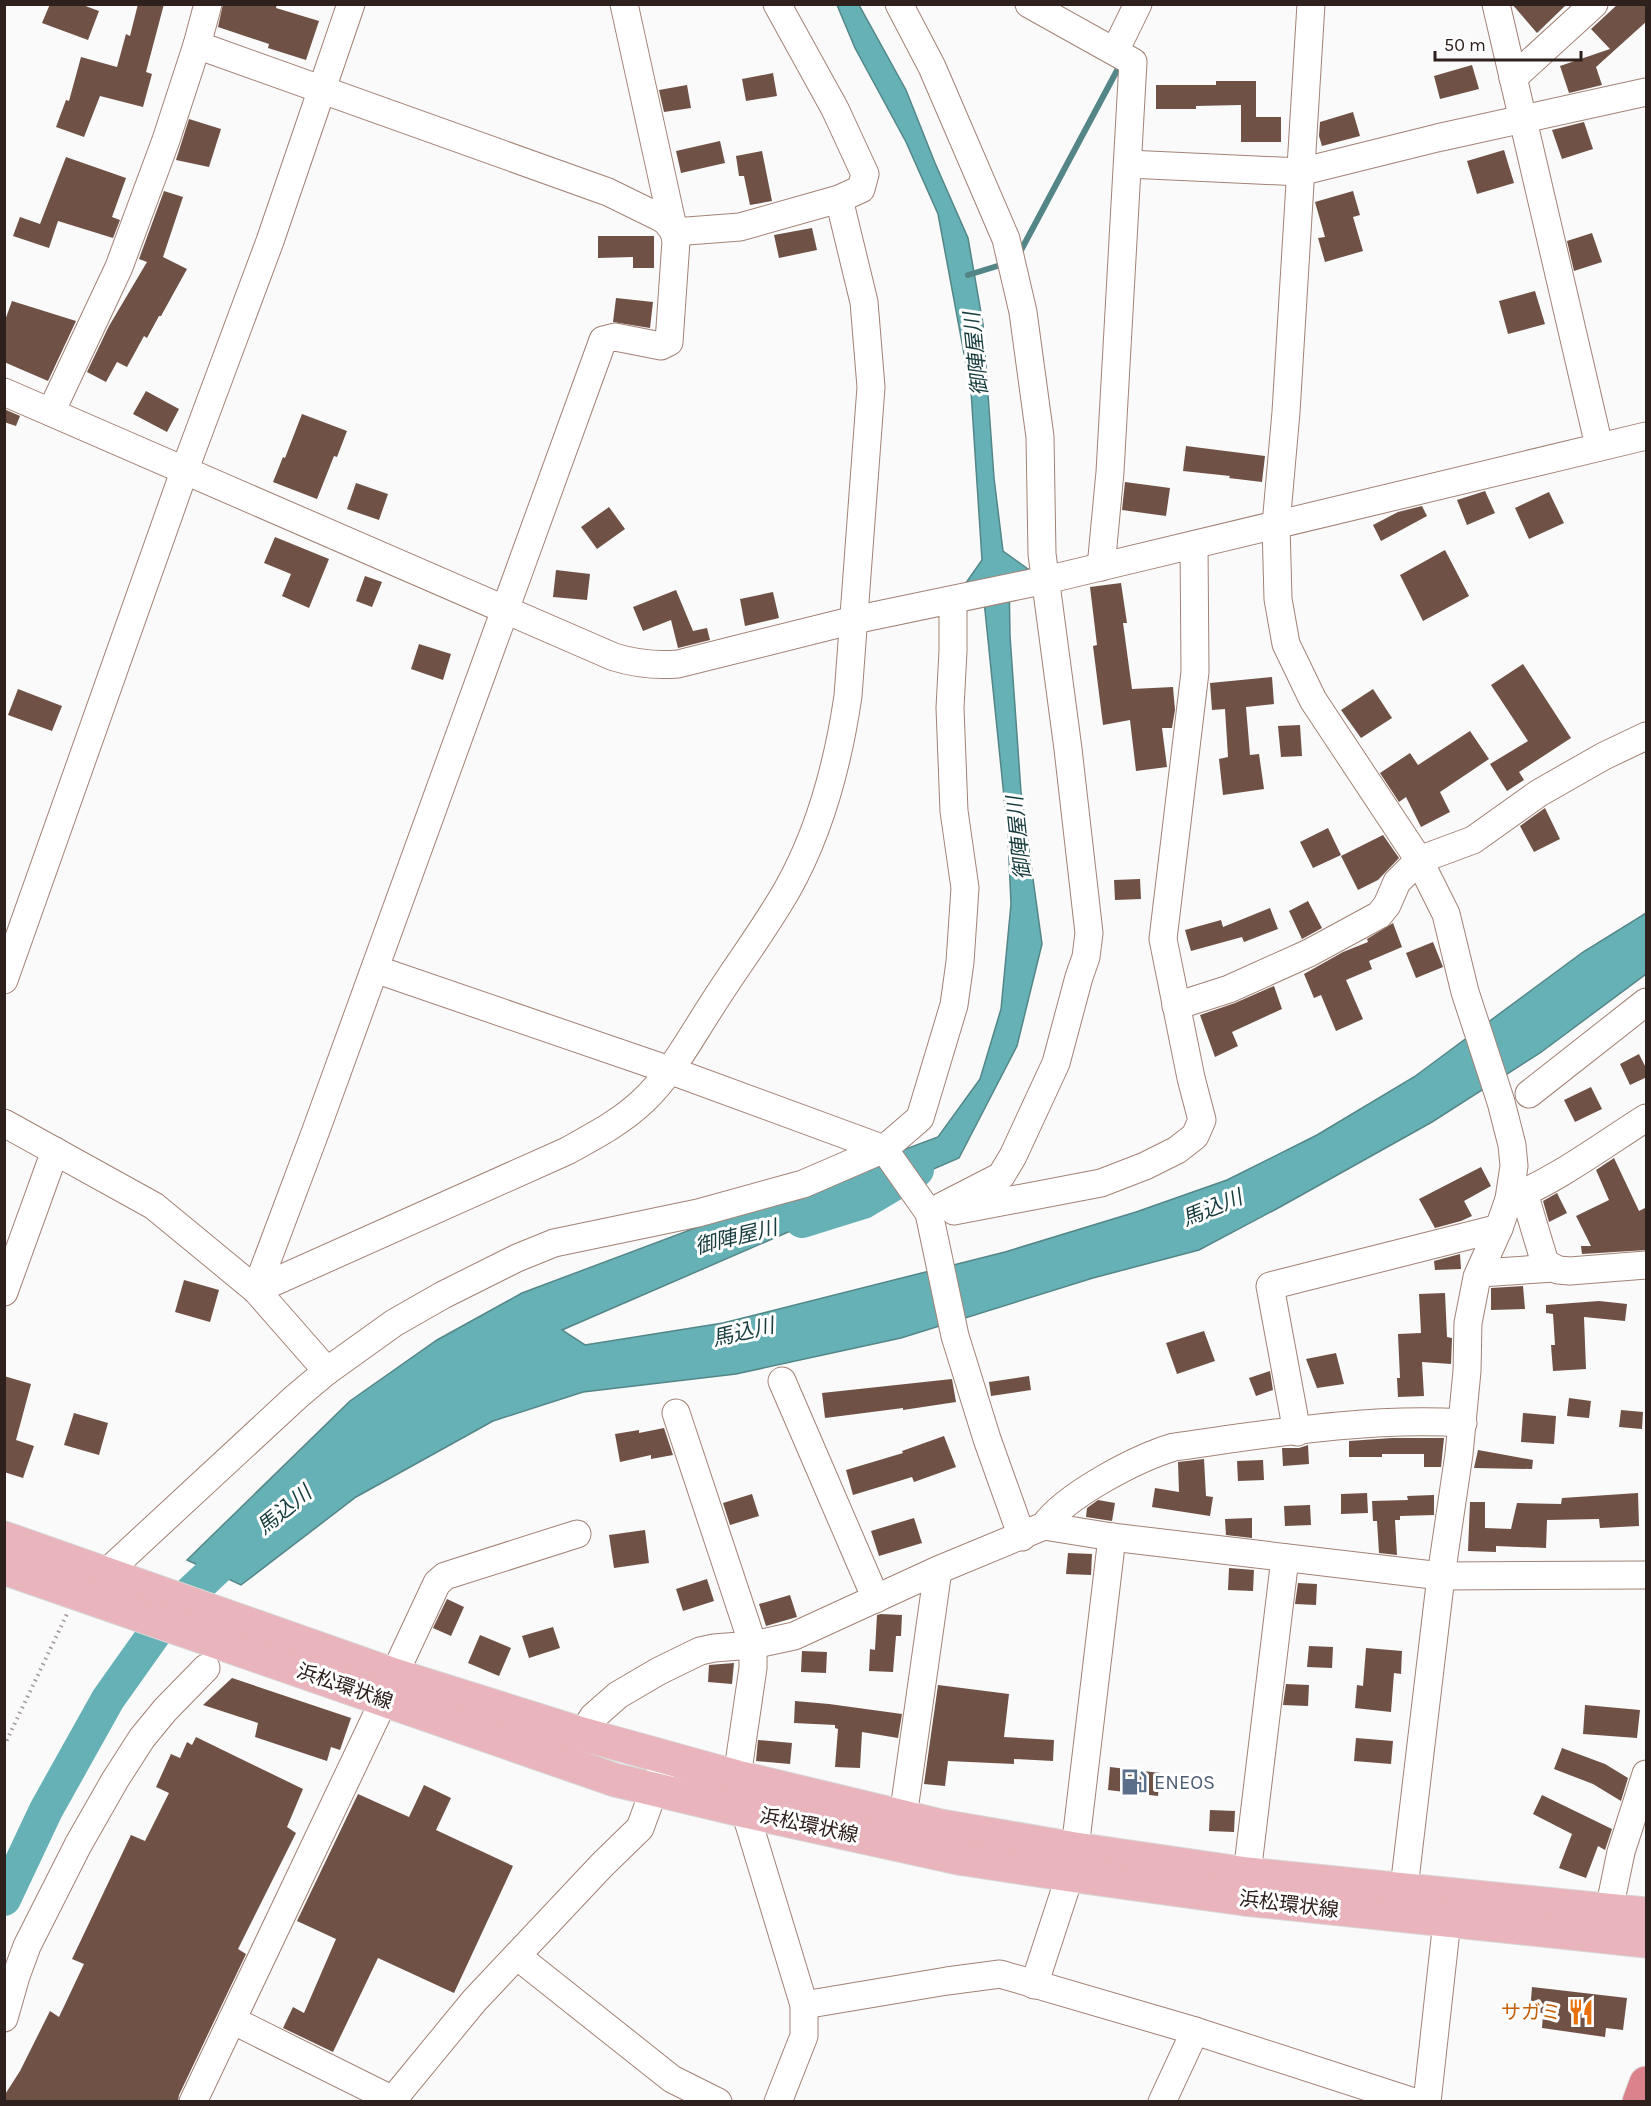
<svg xmlns="http://www.w3.org/2000/svg" width="1651" height="2106" viewBox="0 0 1651 2106" font-family="Karla,'Noto Sans JP',sans-serif">
<style>
.water{fill:#65b1b6;stroke:#548688;stroke-width:1.5}
.lines{fill:none;stroke-linecap:round;stroke-linejoin:round}
.stream{stroke:#548688;stroke-width:6}
.river{stroke:#65b1b6;stroke-width:34}
.building{fill:#6f5146}
.minor-casing{stroke:#a28276;stroke-width:29}
.major-casing{stroke:#d9d7d6;stroke-width:35}
.highway-casing{stroke:#d9d7d6;stroke-width:35}
.path{stroke:#9f9896;stroke-width:4;stroke-dasharray:1.5 4.5;stroke-linecap:butt}
.minor{stroke:#fff;stroke-width:27}
.major{stroke:#e9b4bb;stroke-width:33}
.highway{stroke:#db828d;stroke-width:33}
.labels{text-anchor:middle;stroke-width:6;stroke-linejoin:round;paint-order:stroke}
.street-label{font-size:20px;fill:#2e201c;stroke:#fff}
.service-label{font-size:20px;fill:#4e5e75;stroke:#fff;text-anchor:start}
.food-label{font-size:20px;fill:#c56008;stroke:#fff;text-anchor:end}
.water-label{font-size:21px;font-style:italic;fill:#163b3d;stroke:#fff}
</style>
<rect width="100%" height="100%" fill="#fafafa"/>
<polygon class="water" points="837,5 859,5 906,90 935,163 968,238 983,324 994,478 1003,551 1028,569 1009,577 1010,636 1021,792 1042,944 1017,1046 959,1158 562,1330 585,1345 723,1323 1005,1252 1136,1212 1227,1180 1317,1135 1414,1077 1583,952 1646,913 1646,974 1540,1053 1432,1122 1280,1207 1199,1250 1093,1278 901,1338 736,1374 583,1392 493,1421 356,1497 241,1585 187,1560 350,1401 437,1340 522,1293 938,1137 980,1079 1001,1009 1011,904 1008,836 982,581 963,587 982,560 971,391 938,214 906,142 855,48"/>
<g class="lines">
<g class="stream">
<polyline points="1019,254 1121,63"/>
<polyline points="968,275 1004,264"/>
</g>
<g class="river">
<polyline points="802,1221 863,1202 917,1170"/>
<polyline points="4,1899 46,1810 108,1699 169,1613 248,1539"/>
</g>
</g>
<g class="building">
<polygon points="50,4 80,4 99,11 88,40 42,23"/>
<polygon points="138,4 164,4 146,72 152,74 143,107 100,96 84,137 56,127 66,100 69,101 81,57 117,67 126,34 130,36"/>
<polygon points="223,4 277,4 276,8 319,21 306,60 268,48 269,44 218,27"/>
<polygon points="1512,4 1567,4 1537,33"/>
<polygon points="1618,4 1647,4 1647,21 1596,67 1602,85 1569,93 1560,66 1610,49 1591,29"/>
<polygon points="1472,65 1479,89 1440,99 1434,76"/>
<polygon points="773,73 777,96 746,101 742,79"/>
<polygon points="1216,81 1256,81 1256,117 1281,117 1281,142 1241,142 1241,105 1196,106 1196,109 1156,109 1156,85 1216,85"/>
<polygon points="687,85 691,108 664,112 659,90"/>
<polygon points="1353,112 1360,136 1322,146 1319,136 1320,122"/>
<polygon points="189,119 221,129 209,167 176,160"/>
<polygon points="1584,122 1593,149 1562,159 1552,130"/>
<polygon points="720,141 725,163 681,173 676,151"/>
<polygon points="1504,150 1514,183 1477,194 1467,161"/>
<polygon points="762,151 772,201 750,205 744,176 739,176 736,156"/>
<polygon points="66,157 126,178 112,217 120,220 113,238 58,221 49,248 13,236 20,217 40,224"/>
<polygon points="164,191 183,197 163,257 187,269 161,316 159,316 147,338 144,336 127,367 117,362 106,382 87,372 109,326 147,262 139,259"/>
<polygon points="1353,191 1360,215 1353,217 1363,251 1325,262 1318,238 1325,237 1315,202"/>
<polygon points="812,228 817,250 779,258 774,235"/>
<polygon points="1592,233 1602,262 1574,271 1567,241"/>
<polygon points="598,236 654,236 654,268 633,268 633,257 598,258"/>
<polygon points="1535,291 1545,324 1508,334 1499,301"/>
<polygon points="616,298 653,302 650,328 613,322"/>
<polygon points="12,301 76,321 48,381 4,362 4,323"/>
<polygon points="146,391 179,409 167,432 133,414"/>
<polygon points="4,409 20,416 16,426 4,422"/>
<polygon points="302,414 347,431 337,457 334,456 317,499 273,482 283,457 285,458"/>
<polygon points="1186,446 1265,456 1262,482 1229,478 1230,476 1183,471"/>
<polygon points="1125,482 1170,488 1166,516 1122,510"/>
<polygon points="356,483 388,494 379,520 347,509"/>
<polygon points="1485,491 1495,513 1467,525 1457,500"/>
<polygon points="1549,492 1564,523 1529,539 1515,508"/>
<polygon points="1422,506 1427,516 1381,541 1373,525 1398,512"/>
<polygon points="609,507 625,529 597,549 581,527"/>
<polygon points="275,537 329,559 309,608 282,596 291,574 264,563"/>
<polygon points="1445,550 1469,596 1423,621 1400,575"/>
<polygon points="556,570 590,574 587,600 553,597"/>
<polygon points="365,576 382,582 372,607 356,601"/>
<polygon points="1121,583 1127,623 1123,623 1132,689 1173,687 1175,710 1172,728 1162,728 1167,767 1136,771 1130,720 1103,725 1093,646 1097,645 1090,587"/>
<polygon points="676,590 693,631 707,628 710,640 678,648 671,620 643,631 633,607"/>
<polygon points="773,592 779,618 745,626 740,599"/>
<polygon points="419,644 451,654 443,680 411,669"/>
<polygon points="1523,664 1571,738 1519,772 1524,780 1507,791 1490,764 1528,741 1491,685"/>
<polygon points="1272,677 1274,704 1246,707 1250,755 1259,754 1264,789 1223,795 1219,759 1228,757 1225,709 1212,710 1210,683"/>
<polygon points="18,689 62,706 52,731 8,715"/>
<polygon points="1373,689 1392,718 1361,738 1341,710"/>
<polygon points="1300,725 1302,756 1281,757 1278,726"/>
<polygon points="1470,731 1489,759 1440,792 1450,812 1421,827 1406,797 1399,802 1380,773 1410,753 1418,765"/>
<polygon points="1545,808 1560,839 1534,852 1520,826"/>
<polygon points="1328,828 1341,855 1313,868 1300,842"/>
<polygon points="1383,835 1399,858 1378,880 1358,890 1341,856"/>
<polygon points="1140,879 1141,899 1115,900 1114,880"/>
<polygon points="1308,901 1322,928 1302,939 1289,911"/>
<polygon points="1270,908 1278,929 1244,942 1242,937 1191,951 1185,930 1221,920 1223,927"/>
<polygon points="1393,923 1402,947 1369,961 1372,969 1346,980 1363,1019 1336,1031 1321,995 1314,998 1304,974 1343,952 1368,942 1367,939"/>
<polygon points="1433,942 1443,967 1416,978 1406,953"/>
<polygon points="1274,986 1282,1009 1232,1032 1238,1046 1215,1057 1200,1015 1235,1003"/>
<polygon points="1639,1054 1647,1070 1647,1077 1630,1085 1620,1064"/>
<polygon points="1591,1087 1602,1109 1575,1122 1564,1100"/>
<polygon points="1614,1158 1639,1211 1647,1207 1647,1250 1582,1254 1581,1246 1591,1246 1576,1216 1609,1200 1596,1170"/>
<polygon points="1481,1167 1491,1186 1464,1201 1472,1216 1461,1221 1435,1228 1419,1199"/>
<polygon points="1557,1193 1567,1213 1549,1222 1543,1201"/>
<polygon points="1460,1254 1461,1269 1435,1270 1434,1261"/>
<polygon points="184,1280 219,1290 210,1322 175,1312"/>
<polygon points="1523,1286 1525,1309 1491,1310 1491,1288"/>
<polygon points="1445,1293 1447,1337 1452,1338 1451,1364 1422,1362 1424,1396 1398,1397 1397,1378 1400,1378 1398,1334 1421,1333 1419,1294"/>
<polygon points="1599,1301 1627,1304 1625,1321 1584,1317 1586,1369 1553,1371 1551,1345 1555,1345 1553,1314 1546,1313 1546,1305"/>
<polygon points="1204,1331 1215,1361 1177,1374 1166,1343"/>
<polygon points="1336,1353 1344,1384 1317,1388 1306,1359"/>
<polygon points="1270,1371 1273,1390 1256,1396 1249,1378"/>
<polygon points="4,1376 31,1384 16,1440 34,1446 23,1478 4,1472"/>
<polygon points="1029,1376 1031,1390 991,1396 989,1382"/>
<polygon points="952,1379 956,1402 903,1410 903,1408 825,1418 822,1393"/>
<polygon points="1569,1398 1591,1401 1589,1418 1567,1416"/>
<polygon points="1621,1410 1643,1412 1642,1429 1619,1427"/>
<polygon points="74,1413 108,1423 99,1455 64,1445"/>
<polygon points="1523,1413 1556,1416 1554,1444 1521,1442"/>
<polygon points="664,1428 673,1455 651,1459 651,1455 620,1462 615,1434 639,1430 639,1433"/>
<polygon points="944,1436 956,1467 914,1482 912,1477 853,1495 846,1470 903,1453 902,1451"/>
<polygon points="1392,1438 1444,1438 1441,1467 1424,1467 1424,1454 1382,1454 1382,1457 1349,1457 1349,1441"/>
<polygon points="1308,1445 1309,1464 1283,1466 1282,1448 1299,1448"/>
<polygon points="1478,1450 1533,1460 1532,1469 1474,1468"/>
<polygon points="1204,1459 1206,1496 1213,1497 1210,1516 1152,1507 1155,1488 1179,1492 1178,1462"/>
<polygon points="1263,1460 1264,1480 1238,1481 1237,1461"/>
<polygon points="1367,1493 1368,1513 1341,1514 1341,1494"/>
<polygon points="1638,1493 1639,1526 1600,1528 1599,1519 1547,1520 1546,1548 1496,1546 1496,1552 1468,1551 1470,1502 1485,1502 1485,1528 1511,1529 1517,1503 1561,1504 1562,1498"/>
<polygon points="752,1494 759,1516 730,1525 723,1503"/>
<polygon points="1434,1495 1434,1515 1400,1516 1400,1520 1395,1520 1397,1555 1379,1553 1377,1521 1373,1521 1372,1501 1408,1500 1407,1496"/>
<polygon points="1098,1500 1115,1503 1112,1521 1086,1517 1087,1508"/>
<polygon points="1310,1505 1311,1525 1285,1526 1284,1506"/>
<polygon points="914,1518 922,1543 879,1556 871,1531"/>
<polygon points="1252,1518 1252,1538 1226,1535 1225,1519"/>
<polygon points="645,1530 649,1563 614,1568 609,1535"/>
<polygon points="1068,1553 1092,1554 1091,1575 1066,1574"/>
<polygon points="1229,1568 1254,1570 1253,1591 1228,1590"/>
<polygon points="707,1579 714,1601 683,1611 676,1589"/>
<polygon points="1298,1583 1317,1584 1316,1605 1295,1604"/>
<polygon points="790,1595 797,1617 766,1626 759,1604"/>
<polygon points="447,1599 464,1607 451,1636 433,1628"/>
<polygon points="881,1614 902,1615 901,1636 896,1636 893,1672 869,1671 870,1649 875,1650 877,1615"/>
<polygon points="553,1627 560,1648 529,1658 522,1636"/>
<polygon points="480,1635 511,1648 499,1676 468,1663"/>
<polygon points="1309,1646 1333,1647 1332,1668 1307,1667"/>
<polygon points="1366,1648 1402,1651 1401,1674 1394,1673 1391,1712 1355,1708 1357,1685 1363,1686"/>
<polygon points="802,1651 827,1652 826,1673 801,1672"/>
<polygon points="734,1663 732,1684 708,1682 709,1665"/>
<polygon points="232,1678 351,1718 340,1750 331,1747 327,1761 255,1737 258,1723 203,1705"/>
<polygon points="1286,1684 1309,1685 1308,1706 1283,1705"/>
<polygon points="938,1685 1009,1694 1004,1737 1054,1740 1053,1761 1014,1759 1014,1764 948,1761 945,1786 924,1784"/>
<polygon points="795,1701 829,1704 902,1714 898,1738 862,1732 860,1768 835,1767 838,1729 835,1728 835,1725 794,1723"/>
<polygon points="1585,1705 1640,1710 1637,1738 1583,1734"/>
<polygon points="196,1737 303,1789 287,1827 296,1833 238,1949 246,1954 179,2095 178,2102 4,2102 4,2096 20,2071 50,2011 59,2017 84,1964 72,1959 131,1835 145,1841 169,1793 156,1787 171,1754 180,1758 187,1742 192,1745"/>
<polygon points="1356,1738 1393,1741 1391,1764 1354,1761"/>
<polygon points="758,1740 792,1743 790,1764 756,1761"/>
<polygon points="1562,1748 1605,1764 1628,1778 1621,1801 1593,1784 1554,1769"/>
<polygon points="1110,1767 1160,1773 1158,1796 1108,1790"/>
<polygon points="424,1785 451,1798 436,1830 513,1866 454,1993 378,1958 333,2052 283,2028 293,2007 304,2013 336,1939 297,1921 358,1794 409,1817"/>
<polygon points="1542,1795 1612,1829 1605,1850 1598,1846 1586,1878 1559,1868 1572,1834 1533,1814"/>
<polygon points="1210,1810 1235,1811 1234,1832 1209,1831"/>
<polygon points="1532,1987 1627,1998 1623,2030 1606,2028 1605,2037 1542,2028 1543,2013 1530,2012"/>
</g>
<g class="lines">
<g class="minor-casing">
<g id="minor">
<polyline points="899,4 932,67 1006,239 1023,312 1040,437 1042,554 1068,749 1089,933 1086,957 1079,977 1056,1063 1013,1156 1001,1176 929,1213"/>
<polyline points="1029,4 1133,62 1110,472 1101,567"/>
<polyline points="1311,4 1286,412 1276,525 1278,599 1286,644 1313,700 1419,860 1446,914 1465,992 1501,1102 1512,1145 1514,1166 1509,1199 1499,1228 1477,1277 1468,1323 1467,1371 1459,1454 1441,1576 1404,1888"/>
<polyline points="1496,4 1599,446"/>
<polyline points="197,45 608,192 661,218 667,222 674,232"/>
<polyline points="1115,51 1138,4"/>
<polyline points="1513,78 1594,4"/>
<polyline points="1128,164 1300,172 1437,138 1646,92"/>
<polyline points="674,232 740,227 839,199 861,189 865,174 835,109 777,4"/>
<path d="M4,392l610,265c23,7 41,9 64,7l176,-44 192,-40 600,-144"/>
<polyline points="51,412 119,267 166,140 197,45 208,4"/>
<polyline points="375,969 669,1070 884,1149 929,1213 955,1336 987,1439 1022,1537"/>
<polyline points="4,980 185,469 270,241 351,4"/>
<polyline points="1176,1006 1229,989 1309,953 1379,915 1387,905 1397,882 1419,860 1473,840 1539,793 1604,756 1646,736"/>
<polyline points="1529,1094 1646,1002"/>
<polyline points="4,1123 154,1206 256,1290 327,1371"/>
<polyline points="1524,1193 1545,1263 1558,1270 1570,1271 1646,1265"/>
<path d="M1509,1199c48,-19 94,-54 137,-81"/>
<polyline points="954,1211 1101,1183 1145,1166 1177,1150 1195,1136 1202,1120 1191,1078 1163,939 1195,672 1194,545"/>
<polyline points="1481,1273 1554,1268"/>
<polyline points="256,1290 315,1133 603,340 615,337 661,346 669,342 676,241 624,4"/>
<path d="M256,1290l311,-139c27,-15 54,-29 76,-50 28,-26 48,-64 69,-96 24,-38 52,-75 75,-115 34,-60 51,-126 61,-194l23,-309 -7,-85 -25,-103"/>
<polyline points="4,1292 55,1151"/>
<polyline points="782,1381 876,1599"/>
<polyline points="676,1413 753,1645 753,1668 737,1777"/>
<polyline points="1297,1432 1270,1286 1499,1228"/>
<polyline points="1044,1526 1112,1537 1441,1576 1646,1575"/>
<polyline points="106,1573 296,1397 327,1371 394,1323 443,1295 517,1258 554,1243 698,1213 803,1184 884,1149 920,1118 954,1005 960,962 965,888 954,811 950,708 953,651 953,600"/>
<polyline points="394,1675 437,1583 445,1576 577,1534"/>
<path d="M582,1734l11,-17 25,-22 41,-24 41,-20 14,-3 39,-3 41,-9 144,-66 106,-44c22,-31 93,-68 130,-79 94,-13 194,-30 289,-24"/>
<polyline points="745,1811 804,2005 804,2036 778,2102"/>
<polyline points="903,1817 938,1570"/>
<polyline points="1075,1849 1112,1537"/>
<polyline points="1247,1874 1285,1558"/>
<polyline points="1609,1910 1621,1852 1646,1774"/>
<polyline points="517,1956 672,2079 718,2102"/>
<polyline points="1034,1985 1070,1875"/>
<polyline points="804,2005 947,1981 1000,1974 1195,2031 1414,2102"/>
<polyline points="4,2018 16,1976 27,1946 78,1845 115,1780 142,1738 165,1710 206,1668"/>
<polyline points="232,2020 397,2102"/>
<polyline points="193,2102 384,1700"/>
<polyline points="391,2102 474,2001 602,1865 640,1828 661,1771"/>
<polyline points="1162,2102 1195,2031"/>
<polyline points="1427,2102 1447,1921"/>
</g>
</g>
<g class="major-casing">
<g id="major">
<polyline points="4,1538 394,1675 582,1734 737,1777 941,1826 1075,1849 1247,1874 1646,1914"/>
<polyline points="4,1568 615,1780 745,1811 958,1858 1070,1875 1244,1899 1646,1941"/>
</g>
</g>
<g class="highway-casing">
<polyline id="highway" points="1639,2102 1646,2083"/>
</g>
<polyline class="path" points="4,1746 67,1614"/>
<use href="#minor" class="minor"/>
<use href="#major" class="major"/>
<use href="#highway" class="highway"/>
</g>
<defs>
<g id="fuel-bare" transform="scale(2.07)"><path d="M-5.5-6h7V0h2V4h1.3V-2.5L3-4.5l.8-.8L6-3V5H2.5V1h-1V6h-7ZM-4.2-4.7v3.2H.2V-4.7Z" fill="#5c6f8a" stroke="#fff" stroke-width="2.5" paint-order="stroke"/></g>
<g id="restaurant-bare" transform="scale(2.07)"><path d="M-5-6h1v4h1v-4h1v4h1v-4h1v5L-1.5 .5V6h-2V.5L-5-1ZM5-6V6H3V1.5H1.5Q1.5-4 5-6Z" fill="#e8710a" stroke="#fff" stroke-width="2.5" paint-order="stroke"/></g>
</defs>
<g fill-rule="evenodd">
<use href="#fuel-bare" x="1134" y="1782"/>
<use href="#restaurant-bare" x="1581" y="2012"/>
</g>
<g class="labels">
<g class="street-label">
<text transform="translate(345 1686) rotate(19)" y="7">浜松環状線</text>
<text transform="translate(809 1825) rotate(12)" y="7">浜松環状線</text>
<text transform="translate(1289 1904) rotate(7)" y="7">浜松環状線</text>
</g>
<g class="service-label">
<text x="1154" y="1789">ENEOS</text>
</g>
<g class="food-label">
<text x="1561" y="2019">サガミ</text>
</g>
<g class="water-label">
<text transform="translate(976 354) rotate(-96)" y="7">御陣屋川</text>
<text transform="translate(1019 838) rotate(-96)" y="7">御陣屋川</text>
<text transform="translate(1212 1208) rotate(-22)" y="7">馬込川</text>
<text transform="translate(736 1237) rotate(-14)" y="7">御陣屋川</text>
<text transform="translate(743 1332) rotate(-13)" y="7">馬込川</text>
<text transform="translate(284 1510) rotate(-39)" y="7">馬込川</text>
</g>
</g>
<rect width="1651" height="2106" fill="none" stroke="#2e201c" stroke-width="12"/>
<path d="M1435 51v9h146v-9" fill="none" stroke="#2e201c" stroke-width="3"/>
<text x="1444" y="51" font-size="18" fill="#2e201c" stroke="#ffffff" stroke-width="4.5" paint-order="stroke">50 m</text>
</svg>
